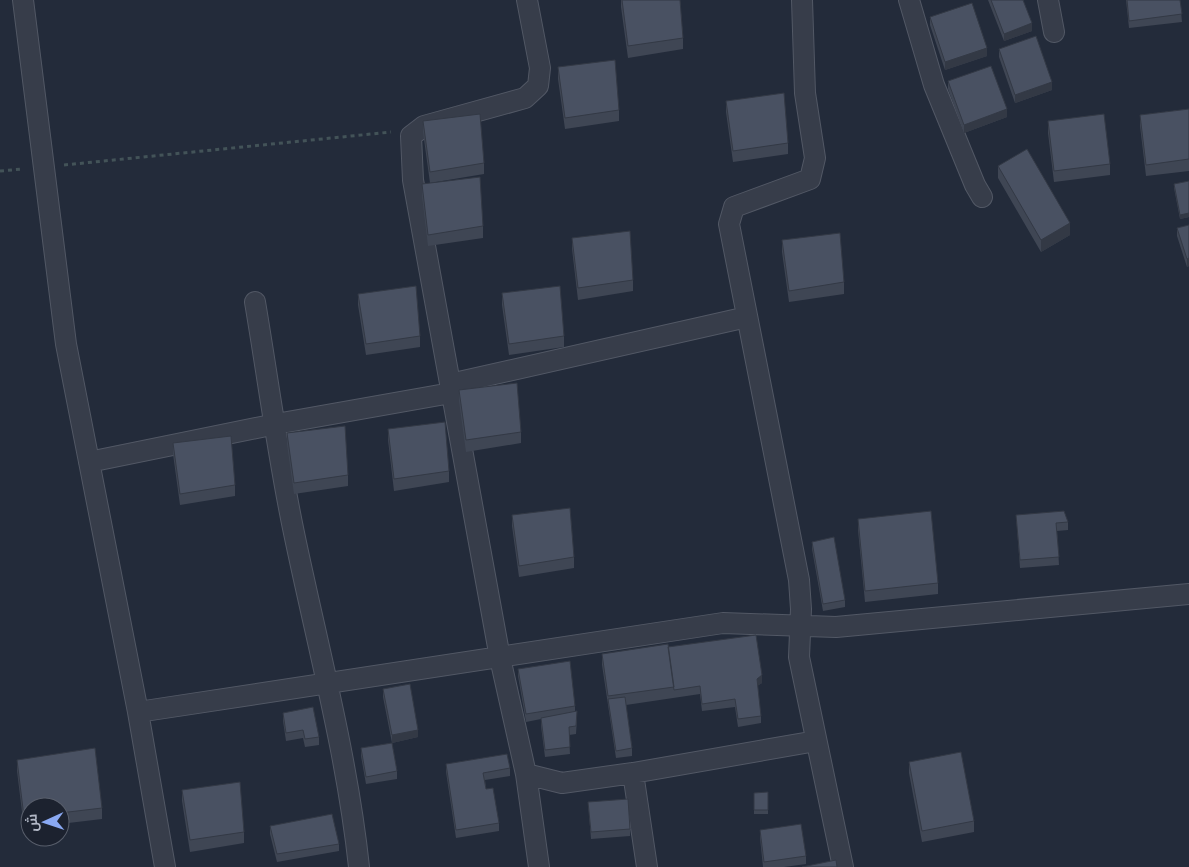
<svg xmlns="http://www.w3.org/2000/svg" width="1189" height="867" font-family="Arial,Cairo,sans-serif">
  <rect width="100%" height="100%" fill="#232b3a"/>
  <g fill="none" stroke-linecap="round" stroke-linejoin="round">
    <defs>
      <path id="minor" d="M23,0L66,344L138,712L723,623L836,627L1189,594
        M527,0L540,68L538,86L525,98L424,126L411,136L413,180L500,658L526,774L539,867
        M802,0L805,93L815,158L810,179L734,207L729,224L799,580L801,609L799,657L843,867
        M909,0L934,85L975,185L982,197
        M1048,0L1054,32
        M255,302C268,379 278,457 294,533C317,644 347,754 359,867
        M450,384L747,317
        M89,462L276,424L451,393
        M138,712L165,867
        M633,773L647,867
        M526,774L562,783L633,773L816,741"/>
    </defs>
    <use href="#minor" stroke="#525865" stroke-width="22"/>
    <path stroke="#435358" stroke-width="3" stroke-dasharray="4 4" stroke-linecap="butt" d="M64,165L391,132
      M0,171L23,169"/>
    <use href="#minor" stroke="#373d4a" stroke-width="20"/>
  </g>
  <path fill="#3f4654" d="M621,0H680L683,38V49L628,58L621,7Z
    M988,0H1023L1032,31L1004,41Z
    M1126,0H1180L1182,22L1129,28Z
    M930,17L987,56L945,70L930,25Z
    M999,49L1052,90L1015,103L999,57Z
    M558,67L619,110V121L565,129L558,79Z
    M948,81L1007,117L964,133L948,89Z
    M726,101L788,143V154L733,162L726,112Z
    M1189,109V171L1146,176L1140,126V115Z
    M423,121L484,163V174L430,183L423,132Z
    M1048,121L1110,164V175L1054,182L1048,133Z
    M998,166L1070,235L1041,252L998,178Z
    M1189,181V217L1180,219L1174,188V184Z
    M422,184L483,226V238L428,246L422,196Z
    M1189,225V266L1187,267L1177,236V228Z
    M572,238L633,280V291L578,300L572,249Z
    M782,240L844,282V294L789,302L782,252Z
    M502,293L564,336V347L509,355L502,305Z
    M358,294L420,336V347L366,355L358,305Z
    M459,390L521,432V443L466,452L459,401Z
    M388,429L449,471V482L394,491L388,440Z
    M287,433L348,475V486L294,494L287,444Z
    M173,443L235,485V496L180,505L173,454Z
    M512,515L574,557V568L519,577L512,526Z
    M1016,515L1068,522V530L1057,531L1059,565L1020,568Z
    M858,519L938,583V594L865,602L858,530Z
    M812,542L845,600V607L823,611L812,549Z
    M668,647L762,683L757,686L761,716V723L738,727L735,707L702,711L700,694L626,705L632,748V756L616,758L602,665V654Z
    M518,669L575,706V712L577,719L576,734L569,735L570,754L545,757L541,726V719L526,722L518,676Z
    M383,689L418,737L392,743L397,771V779L366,784L361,756V748L392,743L383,697Z
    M283,713L319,737V745L305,747L303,738L286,741L283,721Z
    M17,760L102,808V819L60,824V807H30V827L24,828L17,771Z
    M909,762L974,821V832L922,842L909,773Z
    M446,764L510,768V776L485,780L486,789L499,823V831L456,838L446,772Z
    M182,790L244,832V843L190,852L182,801Z
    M768,792V814H754V793Z
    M588,802L630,829V836L591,839Z
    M270,826L339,844V851L277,862L270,834Z
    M760,830L806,856V864L784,867H763L760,838Z"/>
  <path fill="#333945" d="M1032,23V31L1004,41V34Z
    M987,48V56L945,70V62Z
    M1052,82V90L1015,103V95Z
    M1007,109V117L964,133V125Z
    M1189,213V217L1180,219V215Z
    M1070,223V235L1041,252V240Z
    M1189,258V266L1187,267V259Z
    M762,675V683L757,686V679Z
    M418,730V737L392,743V735Z"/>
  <path fill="#495162" stroke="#333945" d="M622,0H680L683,38L628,46Z
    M991,0H1023L1032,23L1004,34Z
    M1127,0H1180L1182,14L1129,21Z
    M972,3L987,48L945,62L930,17Z
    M1036,36L1052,82L1015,95L999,49Z
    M615,60L619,110L565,118L558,67Z
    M991,66L1007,109L964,125L948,81Z
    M784,93L788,143L733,151L726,101Z
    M1189,109V159L1146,165L1140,115Z
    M480,114L484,163L430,172L423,121Z
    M1104,114L1110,164L1054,171L1048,121Z
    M1027,149L1070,223L1041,240L998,166Z
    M480,177L483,226L428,235L422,184Z
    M1189,181V213L1180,215L1174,184Z
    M1189,225V258L1187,259L1177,228Z
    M630,231L633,280L578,288L572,238Z
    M840,233L844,282L789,291L782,240Z
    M416,286L420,336L366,344L358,294Z
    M560,286L564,336L509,344L502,293Z
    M517,383L521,432L466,440L459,390Z
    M445,422L449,471L394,479L388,429Z
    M345,426L348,475L294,483L287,433Z
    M231,436L235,485L180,494L173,443Z
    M570,508L574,557L519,566L512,515Z
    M931,511L938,583L865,591L858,519Z
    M1064,511L1068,522L1056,523L1059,557L1020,560L1016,515Z
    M834,537L845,600L823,604L812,542Z
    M756,635L762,675L757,679L761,716L738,719L735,699L702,704L700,686L674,690L668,647Z
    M668,644L674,687L608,696L602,654Z
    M570,661L575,706L526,714L518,669Z
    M410,684L418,730L392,735L383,689Z
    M625,697L632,748L616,751L608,699Z
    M313,707L319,737L305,739L303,730L286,733L283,713Z
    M577,711L576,726L569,727L570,747L545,750L541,718Z
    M392,743L397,771L366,777L361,748Z
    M95,748L102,808L60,813V807H30V816L24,817L17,760Z
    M961,752L974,821L922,831L909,762Z
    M507,754L510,768L483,773L486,789L493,788L499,823L456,830L446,764Z
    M240,782L244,832L190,840L182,790Z
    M768,792V810H754V793Z
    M628,799L630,829L591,832L588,802Z
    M332,814L339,844L277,854L270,826Z
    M801,824L806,856L764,862L760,830Z
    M836,860L837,867H802Z"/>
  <g transform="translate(45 822) rotate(267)"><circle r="24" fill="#1c222f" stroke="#585e6b"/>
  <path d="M0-4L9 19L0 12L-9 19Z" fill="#8aa9f3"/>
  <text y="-8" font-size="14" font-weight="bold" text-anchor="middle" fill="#b2b8c6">ش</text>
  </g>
</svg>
